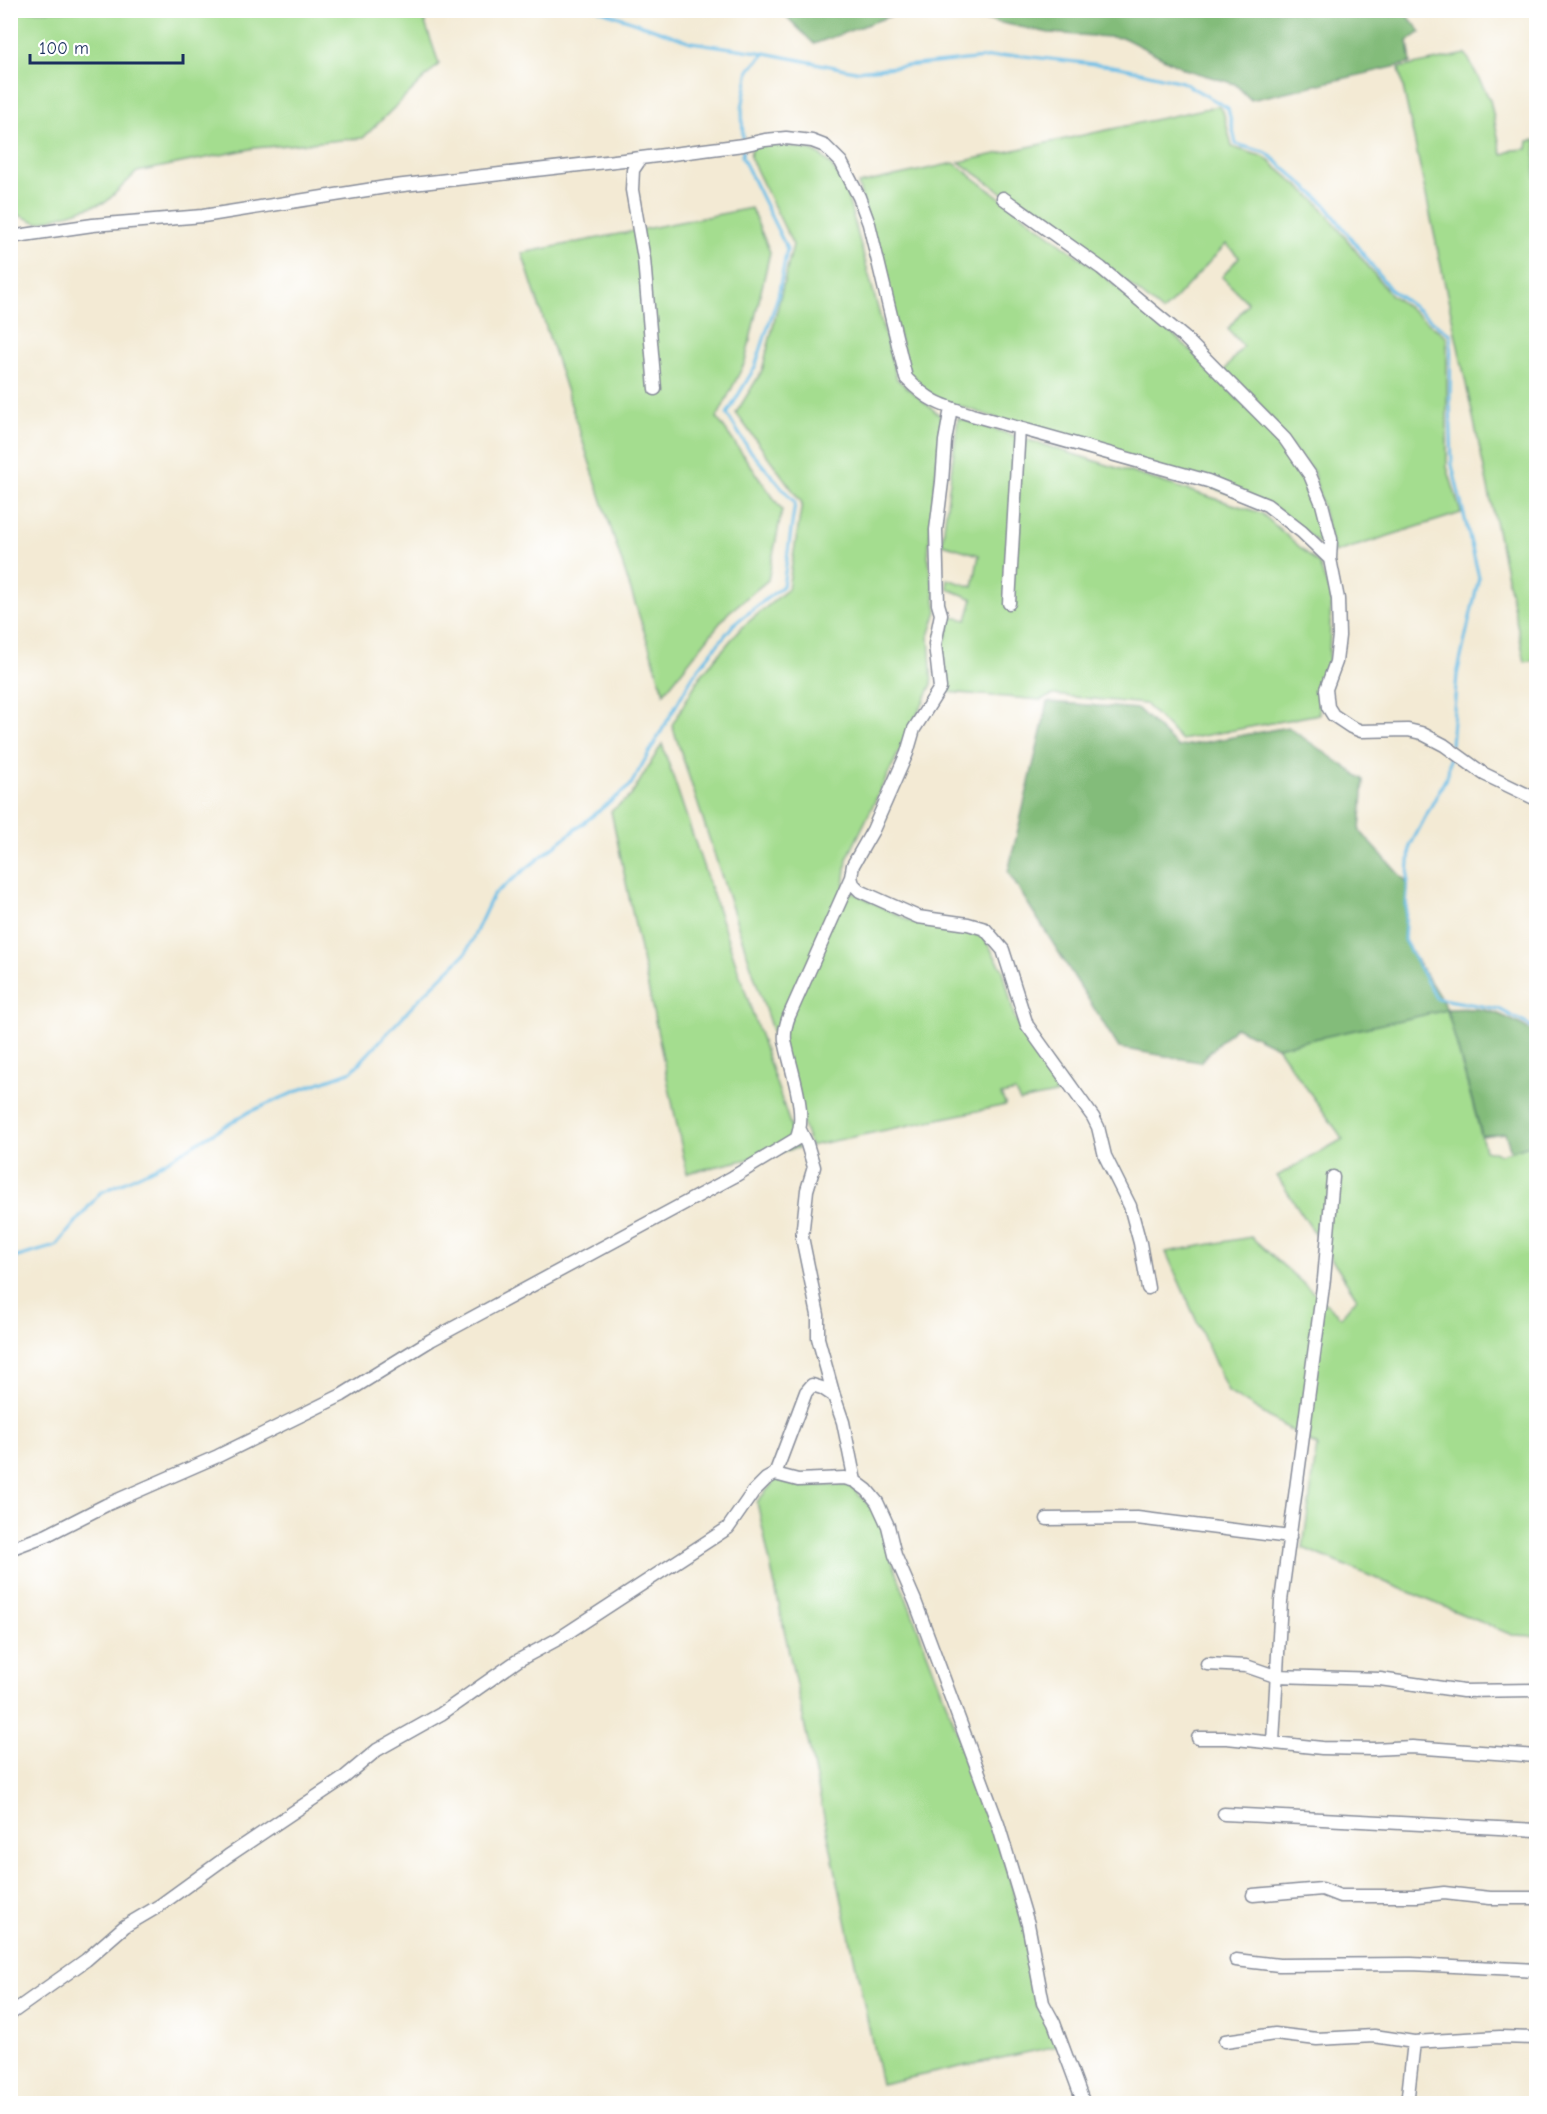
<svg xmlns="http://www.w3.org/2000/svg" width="1547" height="2114" font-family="'Comic Neue',sans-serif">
  <rect width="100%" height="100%" fill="#fff"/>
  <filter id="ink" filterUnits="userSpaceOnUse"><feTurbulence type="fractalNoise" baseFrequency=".0167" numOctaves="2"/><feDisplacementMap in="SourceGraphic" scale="12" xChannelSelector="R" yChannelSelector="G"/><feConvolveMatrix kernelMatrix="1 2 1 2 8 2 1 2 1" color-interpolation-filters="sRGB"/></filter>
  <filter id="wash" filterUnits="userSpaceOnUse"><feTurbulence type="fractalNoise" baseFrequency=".008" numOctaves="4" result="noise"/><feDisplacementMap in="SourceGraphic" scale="24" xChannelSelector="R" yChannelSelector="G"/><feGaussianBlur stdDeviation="1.35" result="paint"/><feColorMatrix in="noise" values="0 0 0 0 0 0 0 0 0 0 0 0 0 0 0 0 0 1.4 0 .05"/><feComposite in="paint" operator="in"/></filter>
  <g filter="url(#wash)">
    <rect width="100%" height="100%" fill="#f3ead4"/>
    <path fill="#a4dd8f" stroke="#608676" stroke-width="1.5" d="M10,11H421L439,64L363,138L255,148L137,172L106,202L38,223L11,212Z
      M1466,54L1490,100L1502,155L1513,150L1527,149L1528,141L1536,140L1535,169L1536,182V660L1525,662L1399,68Z
      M1218,106L1223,111L1232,147L1264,157L1318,203L1390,294L1447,337V467L1461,513L1334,553L1313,471L1224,371L1243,346L1228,329L1248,303L1222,277L1239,257L1226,244L1163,312L1105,264L959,162Z
      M770,144C814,150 822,146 845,187L897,379L942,417L928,555L937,611L929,636L932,684L847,859L844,888L912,922L983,936L1003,970L1015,1019L1071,1091L1020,1101L1015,1092L1001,1095L1006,1105L810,1146L672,725L699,678L741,628L788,589L802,503L736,413L762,371L793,245L750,157L752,147Z
      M954,163L1099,272L1185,345L1281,443L1306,479L1317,506L1326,549L1277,509L941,400L925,391L910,376L858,184Z
      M751,208L770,252L745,362L717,418L782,510L768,580L728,613L664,693L522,253Z
      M958,418L1261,513L1319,564L1331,596L1329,661L1320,678L1319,714L1181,740L1145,704L1053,695L1041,700L947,692L943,647L952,617L967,620L973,599L948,589L947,579L973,587L979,555L942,544Z
      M662,744L798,1148L687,1173L611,811L631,796Z
      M1447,1009L1485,1150L1501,1154L1536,1143V1636L1512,1635L1303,1548L1317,1446L1228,1392L1166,1252L1251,1237L1341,1317L1357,1298L1277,1176L1343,1139L1277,1047Z
      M776,1479L797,1486L849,1485C876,1511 881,1515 889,1553L993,1825L1023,1921L1037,2006L1051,2027L1057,2046L881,2084L757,1502Z"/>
    <path fill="#83bc7a" stroke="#4f766c" stroke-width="1.5" d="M1403,10L1421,32L1408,41L1411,63L1251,100L1235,84L1187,70L1124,38L1049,33L963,15H893L814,44L781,11Z
      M1048,702L1138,709L1178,747L1288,727L1364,780L1360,831L1408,884L1404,940L1447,1009C1490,1006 1499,1013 1536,1033V1143L1511,1151L1505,1133L1482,1136L1447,1010L1277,1047L1235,1027L1200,1062L1119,1048L1008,872Z"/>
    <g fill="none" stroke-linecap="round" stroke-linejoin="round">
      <path stroke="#6bbee7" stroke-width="3" d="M599,10L691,42L765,53L855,71L1015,55L1120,67L1182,82L1228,108L1236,144L1267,153L1324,203L1390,289L1451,335L1450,399L1452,465L1479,577L1457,675L1451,744
        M743,141L742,108L749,70L765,53
        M1450,754L1448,774L1410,846L1404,940L1436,998L1499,1009L1536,1029
        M10,1259L56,1246L100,1193L154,1168L249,1112L302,1089L352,1071L421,997L466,953L493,895L630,786L694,674L734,624L783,586L795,503L748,448L727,414L755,367L778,296L787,249L742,157L743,147"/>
    </g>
  </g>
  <g filter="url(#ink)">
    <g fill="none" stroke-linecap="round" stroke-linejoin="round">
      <defs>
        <path id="street" d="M641,158L633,170L632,190L644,259L655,389
          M1003,198L1101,268L1185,338L1285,439L1310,475L1322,504L1331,539L1330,559L1338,599L1339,636L1336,662L1326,689L1328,707L1333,715L1351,727L1361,731L1408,730L1421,733L1444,745L1484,774L1536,799
          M10,237L93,225L203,216L386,187L641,158L743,145L765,140L786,138L812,141L825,146L841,162L859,197L869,224L906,378C929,402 941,405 972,415L1208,481L1267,505L1302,532L1330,559
          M951,408L945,441L942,482L936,530L938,604L941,614L935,644L940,688L914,729L907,753L873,830L853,865L851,877L853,884L860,891L918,917L968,924L985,929L1003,950L1027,1025L1093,1117L1098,1127L1105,1156L1130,1206L1140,1243L1148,1288
          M1009,603L1019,428
          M834,1396L843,1422L855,1481
          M775,1474L798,1480L844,1478L855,1481L867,1490L877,1502L888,1526L895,1555L915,1601L998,1824L1028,1924L1043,2003L1054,2023L1084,2104
          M1047,1519L1137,1518L1290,1537
          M10,1549L47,1535L106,1505L218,1456L342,1395L431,1340L733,1177L796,1139C809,1115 789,1065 785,1040C784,1031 786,1024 789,1016L851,877
          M1207,1664L1246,1666L1275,1676L1380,1679L1463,1691L1536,1690
          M1198,1738H1227L1322,1748L1373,1749L1412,1747L1536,1756
          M1273,1742L1281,1601L1324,1279L1333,1177
          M1224,1814L1536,1830
          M1253,1895L1322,1889L1340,1896H1418L1444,1893L1490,1898H1536
          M1236,1960L1279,1965L1411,1964L1536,1970
          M10,2014L86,1960L125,1926L159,1906L228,1856L341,1780L377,1750L441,1714L517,1661L558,1639L728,1528L753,1492L766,1479L775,1474L806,1392L812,1385L822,1388L834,1396L818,1338V1315L802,1237L807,1190L814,1167L807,1144L800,1130
          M1225,2041L1275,2034L1317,2039L1374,2036L1414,2042
          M1407,2104L1414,2042L1500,2037L1536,2038"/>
      </defs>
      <use href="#street" stroke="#878c99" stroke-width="15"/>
      <use href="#street" stroke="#fff" stroke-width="12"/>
    </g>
  </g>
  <rect width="1547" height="2114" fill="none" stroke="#fff" stroke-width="36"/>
  <path d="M30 54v9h153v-9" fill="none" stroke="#1b2f5e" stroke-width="3"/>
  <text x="39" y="54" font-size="18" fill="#1b2f5e" stroke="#ffffff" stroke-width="4.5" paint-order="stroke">100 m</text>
</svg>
